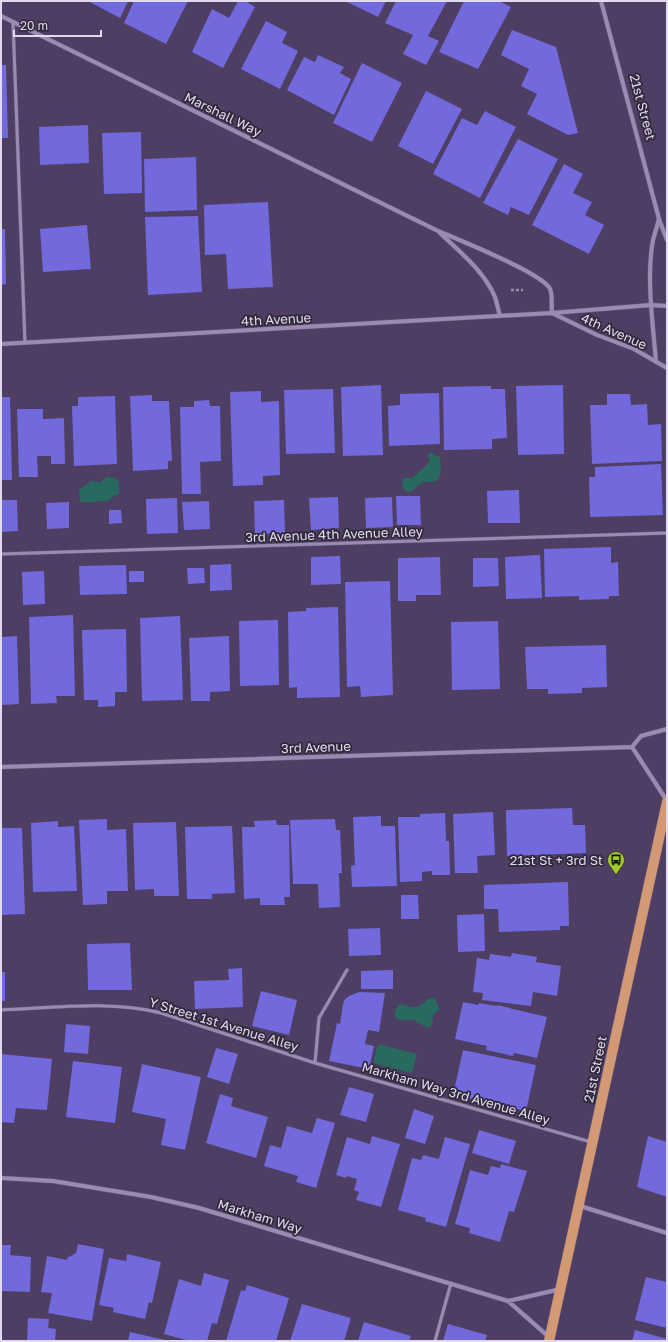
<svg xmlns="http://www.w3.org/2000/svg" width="668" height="1342" font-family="'Golos Text',sans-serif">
  <rect width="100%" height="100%" fill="#4e3e63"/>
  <path fill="#286960" d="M432,452L434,455L439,456C441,462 443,476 436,481C432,483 427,481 423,482C415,486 409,501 402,485L403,478H412L429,463L430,460L427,456Z
    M107,477L115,478L119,482V494L114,496L107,502C96,499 93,505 80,501L79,491L80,489L91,481L100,482Z
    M430,998H435L439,1009V1010L433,1015C433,1039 420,1021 413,1020C406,1019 400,1023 395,1017V1011L398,1005C405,1003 409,1008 415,1007C421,1006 425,1001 430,998Z
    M378,1044L417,1054L412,1073L373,1063Z"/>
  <path fill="#7169dc" d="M88,1H128L120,18Z
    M134,1H188L166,44L124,23Z
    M238,1H245L255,7L223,68L192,52L212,9L229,18Z
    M345,1H386L378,17Z
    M396,1H447L428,36L439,41L426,65L403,54L413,35L385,23Z
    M464,1H499L511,7L478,69L439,52Z
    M266,21L287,32L282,43L298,51L280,89L241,69Z
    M512,30L556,47L578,133L568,135L527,114L537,94L521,86L529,69L501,55Z
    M318,55L344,67L340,73L351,79L334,115L287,90L304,57L315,62Z
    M362,63L402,83L372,142L333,123Z
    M1,65H6L8,138H1Z
    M426,91L462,109L433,164L398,146Z
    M485,111L516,127L480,198L433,174L462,118L477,125Z
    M88,125L89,163L40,165L39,127Z
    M141,132L142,193L104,194L102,133Z
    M518,139L558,159L529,215L511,207L508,215L483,203Z
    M196,157L197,210L145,212L144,159Z
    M564,164L583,174L573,193L592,202L585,215L604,225L589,254L532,225Z
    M268,202L273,287L228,289L226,254L205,255L204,205Z
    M198,216L202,292L148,295L145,217Z
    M87,225L91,269L43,272L40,229Z
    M1,229H5L6,284L1,285Z
    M381,385L383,455L343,456L341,387Z
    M563,385L564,454L518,455L516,386Z
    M491,386V389H505L507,438L492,439V449L444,450L443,387Z
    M333,389L335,453L286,454L284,390Z
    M261,391V402L279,401L280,475L263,476V485L233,486L230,392Z
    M439,393L440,444L389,446L388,406L400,405V394Z
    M607,394H630L631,405L647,404L648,425L661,424L662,461L592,464L590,405H607Z
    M152,395V401H169L172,461H168V469L133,471L130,396Z
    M115,396L117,464L74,466L72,406H78V397Z
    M1,397H10L12,480H1Z
    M209,400L210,406H220L221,461L200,462L201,494H182L180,407H194V401Z
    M17,409H43V419L64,418L65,464H51V456H37L38,477H19Z
    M661,464L663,515L590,517L589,477H595V467Z
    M519,490L520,523H488L487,491Z
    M396,496H420L421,525H397Z
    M338,497L339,528L311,530L309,498Z
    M392,497L393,527L366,528L365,498Z
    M177,498L178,533L147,534L146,499Z
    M1,500H17L18,531L1,532Z
    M284,500L285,533L255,534L254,501Z
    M209,501L210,529L184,530L182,502Z
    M69,502V528L47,529L46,503Z
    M109,510H121L122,523L109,524Z
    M611,547V563L618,562L619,596H609V599L579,600V596L545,597L544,549Z
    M540,555L542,598L506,599L505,557Z
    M340,556L341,584L311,585V557Z
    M440,557L441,595H416V601H398V558Z
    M473,558H498L499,586L473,587Z
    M231,564L232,590L210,591V565Z
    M126,565L127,594L80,595L79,566Z
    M187,568H204L205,583L188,584Z
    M44,571L45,604L23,605L22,572Z
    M129,571H144V582H129Z
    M390,581L393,695L361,697L360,686L347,687L345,582Z
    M338,607L340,697L297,698V687L289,688L288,612L306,611V608Z
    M73,615L75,696H56L57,703L31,704L29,617Z
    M180,616L183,700L142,701L140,618Z
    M278,620L279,685L240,686L239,621Z
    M498,621L500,689L452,690L451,622Z
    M126,629L127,692H115V706L98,707V700H84L82,630Z
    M17,636L19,704L1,705V637Z
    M229,636L230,691L210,692V701H191L189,638Z
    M606,645L607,687L582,688V693L548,694V689H527L525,647Z
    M572,808L573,825H585L586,853L507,856L506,810Z
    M493,812L495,855L477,856L478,873H455L453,814Z
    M445,813L446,841H449L450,875H432V871L422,872V881L400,882L398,817H420V814Z
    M381,816V826H395L397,886L352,887L351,866L355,865L353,817Z
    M107,819V830L126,829L128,891H107V904L83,905L79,820Z
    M335,819L336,830H340L342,873H339L340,907L319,908L318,884H293L290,820Z
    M276,820L277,825H289L290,897H284L285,905H260V898L244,899L242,827H255L254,821Z
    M58,821V827L74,826L77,891L33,892L31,823Z
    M176,822L179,896H154V889L135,890L133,823Z
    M232,826L235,893L212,894V899H187L185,827Z
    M1,828H22L25,914L1,915Z
    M568,882L569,926H560V930L499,932L498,909H484V885Z
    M401,895H418L419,919H401Z
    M484,914L485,951L458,952L457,915Z
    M380,928L381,955L349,956L348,929Z
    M130,943L132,990H88L87,944Z
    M512,953L537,957L536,962L561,966L557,996L533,992L531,1006L482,1000L483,993L473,992L477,958L489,960L490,954L511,957Z
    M242,968L243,1007L195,1009L194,981L229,980L228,969Z
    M393,970V989H361V971Z
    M1,972H5V1001H1Z
    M261,991L297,1000L289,1035L252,1026Z
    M359,992L385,993L379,1032L368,1030L365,1044L374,1046L369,1069L329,1061L337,1023L340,1024L343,1004L345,999L349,996Z
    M463,1002L478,1005L479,1003L497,1006V1005L547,1017L537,1058L514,1053L513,1056L486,1050L487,1046L455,1039Z
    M66,1024L90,1026L88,1054L64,1052Z
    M216,1048L238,1054L229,1084L207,1077Z
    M463,1050L536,1065L526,1111L453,1095Z
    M1,1054L52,1059L47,1110L16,1108L14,1123L1,1122Z
    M73,1061L122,1067L115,1123L66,1117Z
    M142,1064L201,1077L185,1150L161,1145L166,1119L132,1112Z
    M349,1087L374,1094L366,1122L340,1115Z
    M220,1094L233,1098L231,1106L268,1117L256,1158L206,1143Z
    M414,1109L434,1116L425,1144L405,1138Z
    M317,1118L335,1123L316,1188L296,1182L298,1176L264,1166L270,1145L281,1148L287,1126L312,1133Z
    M479,1130L516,1141L509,1164L472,1153Z
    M372,1136L400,1144L381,1207L356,1200L359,1192L354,1190L357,1179L347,1176L346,1178L336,1175L347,1137L370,1144Z
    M648,1136L667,1142V1197L637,1187Z
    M445,1137L470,1144L446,1227L425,1221L426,1218L398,1210L412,1158L421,1160L423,1155L439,1159Z
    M501,1164L527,1171L514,1212L509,1211L500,1242L469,1233L470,1228L455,1224L470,1170L488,1175L491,1166L500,1168Z
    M78,1244L104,1249L92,1321L48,1313L52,1293L41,1292L47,1256L67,1260V1258L76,1253Z
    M1,1245H11L10,1255L31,1257L30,1292L1,1291Z
    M127,1254L161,1262L152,1303L149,1302L145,1319L113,1312L114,1308L99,1305L109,1258L126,1261Z
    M204,1273L229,1280L217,1324L212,1323L207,1341H190L164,1334L179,1279L201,1286Z
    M646,1277L667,1282V1328L635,1320Z
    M247,1285L289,1298L276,1341H226L241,1290L245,1291Z
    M302,1304L351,1318L344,1341H290Z
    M28,1318L49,1319L48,1328L56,1329L55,1341H27Z
    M364,1322L411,1336L409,1341H358Z
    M448,1324L487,1335L485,1341H443Z
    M635,1330L667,1339V1341H632Z
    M130,1332L165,1340V1341H128Z"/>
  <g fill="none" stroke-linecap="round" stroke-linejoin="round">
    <defs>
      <path id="lane" d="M13,22L25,343
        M1,554L667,533
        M1,1010C54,1008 109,1000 161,1013L315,1063L591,1142
        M315,1063L319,1018L347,970
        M435,1341L451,1283"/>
      <path id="street" d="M601,1L659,219L667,240
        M1,16L436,230C456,239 543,273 550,289C553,295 551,306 552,313
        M440,233C460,252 484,271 495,297C497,303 498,309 500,316
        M552,313L597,335L634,349L667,368
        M1,344L552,313L651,305L667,306
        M656,362C653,324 646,277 653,240C655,233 657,226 659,219
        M632,747L667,801
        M632,747L641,736L667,729
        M1,767L632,747
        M1,1178L53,1181L151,1197L199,1208L508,1301L549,1337
        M580,1206L667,1233
        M508,1301L561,1289"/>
      <path id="primary" d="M549,1341L667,802"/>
    </defs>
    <use href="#lane" stroke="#685b7a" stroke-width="4"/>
    <use href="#street" stroke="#685b7a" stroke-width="5"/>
    <use href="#primary" stroke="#685b7a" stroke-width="11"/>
    <path stroke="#9589a7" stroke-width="2.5" stroke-dasharray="3 2" stroke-linecap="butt" d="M511,290H523"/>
    <use href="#lane" stroke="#9b8bb4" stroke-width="3"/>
    <use href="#street" stroke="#9b8bb4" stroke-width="4"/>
    <use href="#primary" stroke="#d39975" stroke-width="10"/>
  </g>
  <defs>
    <symbol id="bus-pin" viewBox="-11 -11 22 30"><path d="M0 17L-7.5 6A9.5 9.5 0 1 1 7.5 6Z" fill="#a2c927" stroke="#30293a"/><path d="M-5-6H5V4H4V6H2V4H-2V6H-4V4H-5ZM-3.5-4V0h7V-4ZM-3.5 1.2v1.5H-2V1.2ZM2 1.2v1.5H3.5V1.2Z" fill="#111"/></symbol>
  </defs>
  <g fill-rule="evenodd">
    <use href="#bus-pin" x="606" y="850" width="20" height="27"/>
  </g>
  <g text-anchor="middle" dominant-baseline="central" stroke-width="3.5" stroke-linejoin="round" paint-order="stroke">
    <g font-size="13" fill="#e2daf0" stroke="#30293a">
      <text transform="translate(643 107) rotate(75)">21st Street</text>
      <text transform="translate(223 114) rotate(26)">Marshall Way</text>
      <text transform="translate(276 319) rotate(-3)">4th Avenue</text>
      <text transform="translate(614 331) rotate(24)">4th Avenue</text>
      <text transform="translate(334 534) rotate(-2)">3rd Avenue 4th Avenue Alley</text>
      <text transform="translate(316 747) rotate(-2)">3rd Avenue</text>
      <text transform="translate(224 1024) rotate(17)">Y Street 1st Avenue Alley</text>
      <text transform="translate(595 1069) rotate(-78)">21st Street</text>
      <text transform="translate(456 1093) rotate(16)">Markham Way 3rd Avenue Alley</text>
      <text transform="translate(260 1216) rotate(17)">Markham Way</text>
    </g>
    <g font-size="13" fill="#e2daf0" stroke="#30293a" text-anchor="end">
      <text x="603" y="860">21st St + 3rd St</text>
    </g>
  </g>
  <rect width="668" height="1342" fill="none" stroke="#e2daf0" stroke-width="4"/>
  <path d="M14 30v6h87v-6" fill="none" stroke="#e2daf0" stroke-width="2"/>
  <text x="20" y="30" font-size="12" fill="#e2daf0" stroke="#30293a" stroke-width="3" paint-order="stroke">20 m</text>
</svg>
